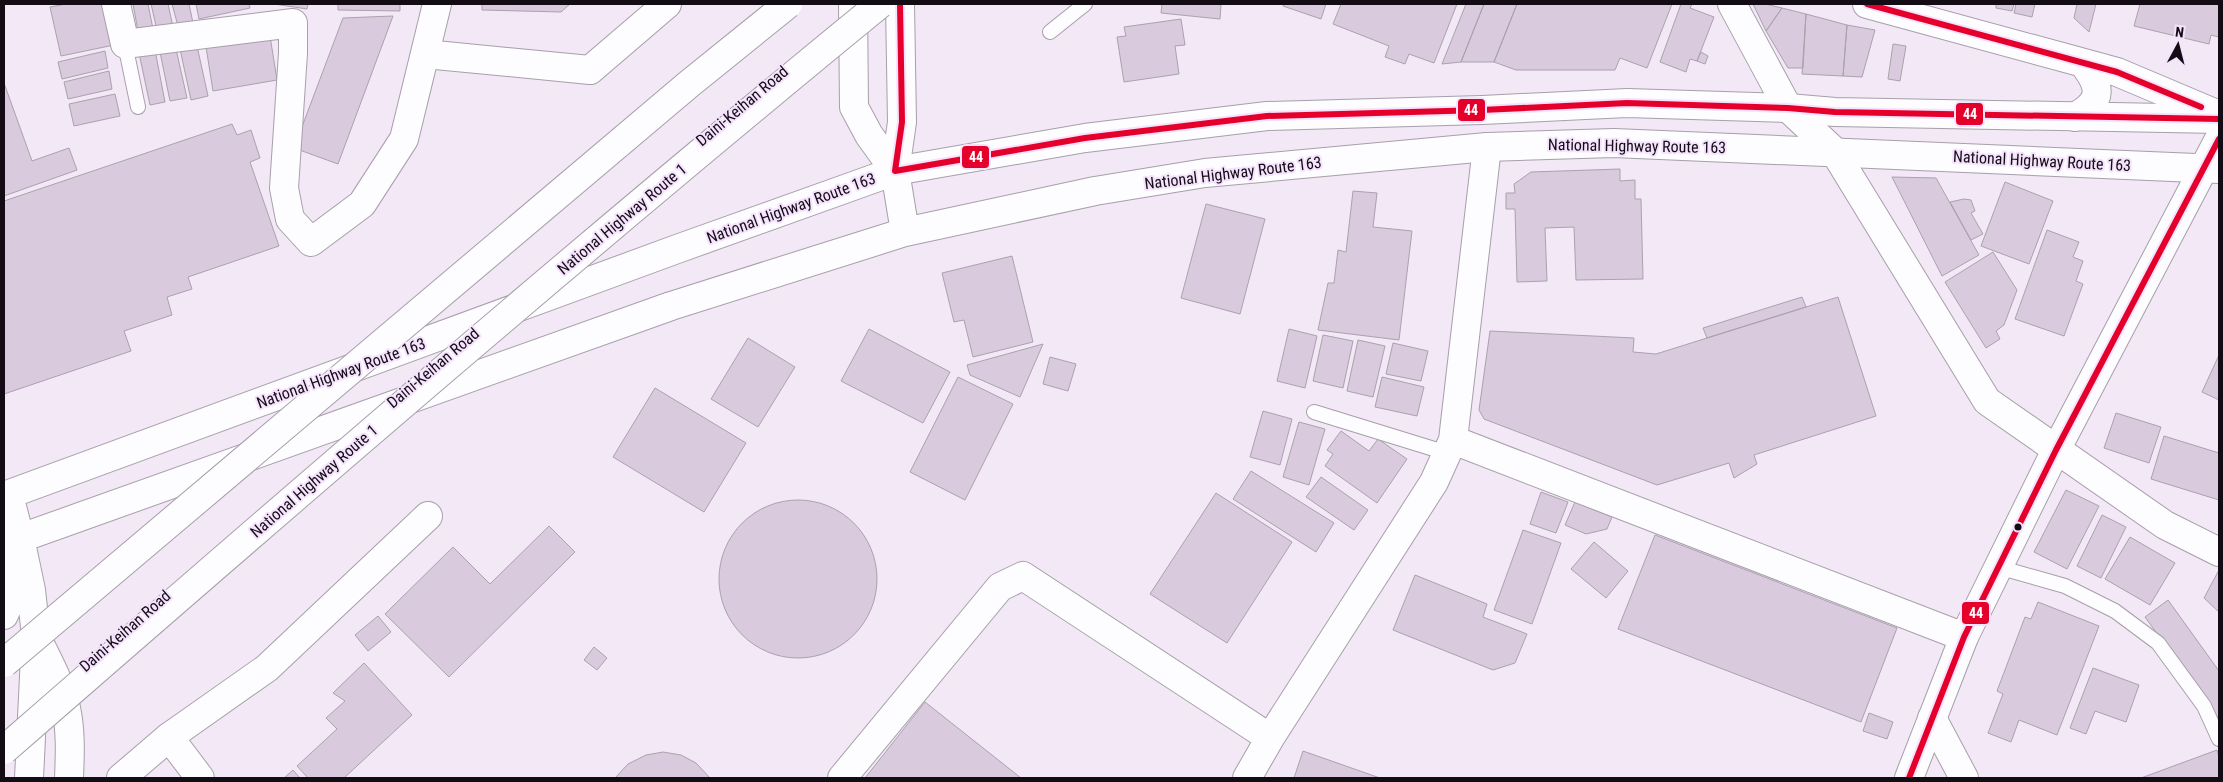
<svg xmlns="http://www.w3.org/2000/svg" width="2223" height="782" font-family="'Roboto Condensed',sans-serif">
  <rect width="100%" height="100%" fill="#f2e8f6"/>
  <path fill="#d9cade" stroke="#aaa2ad" d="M66,4H104L114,45L61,56L50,7Z
    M133,4H148L153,29L138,31Z
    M151,4H168L173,27L157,30Z
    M172,4H189L193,23L178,26Z
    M196,4H249L250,8L199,19Z
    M274,4H308L307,9Z
    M338,4H400V11L338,10Z
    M482,4H570L561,12L482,10Z
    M1162,4H1221L1220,19L1161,13Z
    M1284,4H1326L1321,19L1283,6Z
    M1341,4H1457L1434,63L1409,54L1405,64L1385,57L1389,46L1333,24Z
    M1466,4H1484L1461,62L1442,64Z
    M1484,4H1517L1494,62H1461Z
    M1517,4H1672L1647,68L1620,58L1615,70H1516L1494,62Z
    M1681,4H1692L1690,8L1714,17L1697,61L1690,59L1686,72L1660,62Z
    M1753,4H1765L1782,8L1766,31Z
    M1996,4H2014L2012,11L1996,8Z
    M2016,4H2035L2032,17L2014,13Z
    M2077,4H2096L2089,32L2074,18Z
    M2140,4H2219V37L2211,35L2209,44L2134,26Z
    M1782,8L1806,14L1803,68H1788L1766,31Z
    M1806,14L1847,25L1843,76L1802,74Z
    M393,16L338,164L294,148L343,18Z
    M1181,19L1185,45L1175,46L1179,74L1124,82L1117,37L1126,36L1124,27Z
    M1847,25L1875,30L1862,77L1843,76Z
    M270,36L277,80L213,91L206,47Z
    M1893,44L1906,46L1900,81L1888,79Z
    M197,46L208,96L191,100L180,49Z
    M176,49L187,98L170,101L160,52Z
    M155,50L165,102L150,105L139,53Z
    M105,51L108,68L62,79L58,62Z
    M1701,52L1708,56L1705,64L1697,61Z
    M109,71L112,89L68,99L64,82Z
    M4,83L32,161L69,148L77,170L4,196Z
    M115,94L120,116L74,126L69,104Z
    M232,124L237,135L251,130L260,158L250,162L279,246L188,277L192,289L167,297L172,315L124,331L131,351L4,394V201Z
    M1620,169V181L1635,180V199H1641L1643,279L1576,280L1574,227L1545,228L1547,281L1517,282L1515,209H1506V193H1515L1514,184L1531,172Z
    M1892,177L1936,178L1979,255L1942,276Z
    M2005,182L2053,201L2029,264L1981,246Z
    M1353,191L1377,193L1373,227L1412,231L1399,340L1318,330L1328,283H1334L1338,250L1346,252Z
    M1964,199L1971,200L1975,211L1971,213L1983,234L1971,240L1950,202Z
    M1206,204L1265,219L1240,314L1181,298Z
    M2047,230L2079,242L2073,257L2083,261L2076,281L2083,284L2064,336L2015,319Z
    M1993,252L2017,290L2004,325L1996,331L2000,339L1986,348L1945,282Z
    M1012,256L1033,342L973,357L964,320L954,322L942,273Z
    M1802,297L1806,307L1707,338L1703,328Z
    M1838,297L1876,416L1754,455L1757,464L1734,478L1729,463L1657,485L1484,419L1479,410L1490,331L1634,338L1633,352L1656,354Z
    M869,329L950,372L923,423L841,381Z
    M1289,329L1317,336L1305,388L1277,381Z
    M1323,335L1353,341L1343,388L1313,381Z
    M748,338L795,367L758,427L711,399Z
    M1358,340L1385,346L1373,397L1347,391Z
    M1393,343L1428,351L1421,381L1386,374Z
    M1043,344L1020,397L970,375L967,365Z
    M2219,355V400L2202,392Z
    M1050,357L1076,364L1068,391L1043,384Z
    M958,377L1013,404L965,500L910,472Z
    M1382,377L1424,387L1417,416L1375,407Z
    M655,388L746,443L704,512L613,457Z
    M1263,411L1292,419L1280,465L1250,457Z
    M2116,413L2161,427L2149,463L2104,448Z
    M1299,422L1325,429L1309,485L1283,477Z
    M1341,431L1369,451L1378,439L1407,459L1377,503L1325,466L1333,454L1327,450Z
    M2164,436L2219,453V500L2151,479Z
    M1251,471L1334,523L1316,552L1233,499Z
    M1321,477L1368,510L1354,530L1306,497Z
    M2066,490L2099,506L2067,569L2034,552Z
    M1541,492L1568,502L1556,533L1530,524Z
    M1216,493L1292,542L1227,643L1150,594Z
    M719 579a79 79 0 1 1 158 0a79 79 0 1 1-158 0Z
    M1575,502L1612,517L1607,529L1586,534L1565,525Z
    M2102,515L2126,527L2101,578L2077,566Z
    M549,526L575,552L449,677L385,614L453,547L490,584Z
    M1523,530L1561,543L1532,624L1494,610Z
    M1655,535L1897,628L1861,722L1618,629Z
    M2130,537L2175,563L2150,605L2105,579Z
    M1594,542L1628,571L1606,598L1571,569Z
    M2219,570V612L2204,598Z
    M1415,575L1487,604L1483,617L1527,634L1515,663L1493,670L1393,630Z
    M2168,600L2219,671V719L2145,617Z
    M2038,602L2099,626L2057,735L2019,720L2011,742L1988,733L2003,694L1997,691L2025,617L2031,619Z
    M378,616L391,632L368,651L355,635Z
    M594,647L607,658L597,670L584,660Z
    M364,663L412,715L344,778H308L297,766L337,729L326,718L345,701L333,693Z
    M2093,668L2139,685L2126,722L2095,711L2086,734L2070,728Z
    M925,702L1021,778H865Z
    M1869,713L1893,722L1887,739L1863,731Z
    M2217,750L2219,757V778H2141Z
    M1303,751L1380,778H1294Z
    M663,752L681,755L696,763L710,778H615L628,764L646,755Z
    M293,770L300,778H284Z"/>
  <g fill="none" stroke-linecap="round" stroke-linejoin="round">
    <defs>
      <path id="lane" d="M1050,32L1085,4
        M125,44L138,107
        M1314,412L1447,453
        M1998,567L2065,586L2115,611L2158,643L2204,706L2219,739"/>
      <path id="street" d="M116,4L125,44L293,23V53L284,188L290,219L311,242L362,204L404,139L437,4
        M1732,4L1788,108L1834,151L1987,401L2165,525L2219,552
        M425,54L590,70L667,4
        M1453,440L1964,637
        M1932,718L1964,778
        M169,737L267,668L428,516
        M842,778L1000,587L1023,576L1270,738
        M1247,778L1270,738L1434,482L1453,440L1487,147"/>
      <path id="secondary" d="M1867,4L2117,72L2219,115
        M2075,117C2104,100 2101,87 2083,63
        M36,636C47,659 61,683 66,708C71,731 70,755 69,778
        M121,778L169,737L200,778"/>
      <path id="primary" d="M1909,778L1964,637L2056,450L2219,139"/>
      <path id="highway" d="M853,4L854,107L869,135L895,171
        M900,4L902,122L895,171L905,232
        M4,496L677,249L895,171L1085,138L1267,116L1482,110L1627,103L1788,108L1835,112L2219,119
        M20,538L31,590L36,636L29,778
        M4,544L671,306L905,232L1095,191L1205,173L1487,147L1614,143L2219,169
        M4,615L14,592L20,538L9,495"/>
    </defs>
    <use href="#lane" stroke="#a79faa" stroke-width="16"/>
    <use href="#street" stroke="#a79faa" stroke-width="30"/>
    <use href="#secondary" stroke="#a79faa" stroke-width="30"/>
    <use href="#primary" stroke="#a79faa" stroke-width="30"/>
    <use href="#highway" stroke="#a79faa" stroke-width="30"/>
    <use href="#lane" stroke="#fdfcfe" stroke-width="14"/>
    <use href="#street" stroke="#fdfcfe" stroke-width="28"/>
    <use href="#secondary" stroke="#fdfcfe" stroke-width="28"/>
    <use href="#primary" stroke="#fdfcfe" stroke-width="28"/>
    <use href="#highway" stroke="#fdfcfe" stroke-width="28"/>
    <defs>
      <path id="highway-bridge" d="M4,663L689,84L788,4
        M4,750C293,498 583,247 880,4"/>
    </defs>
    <use href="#highway-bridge" stroke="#a79faa" stroke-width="30" stroke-linecap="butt"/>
    <use href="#highway-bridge" stroke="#fdfcfe" stroke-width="28"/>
    <defs>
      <path id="bus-1" d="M900,4L902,122L895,171L1085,138L1267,116L1482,110L1627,103L1788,108L1835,112L2219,119
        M1867,4L2117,72L2201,107
        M1909,778L1964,637L2056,450L2219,139"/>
    </defs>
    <use href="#bus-1" stroke="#f5e2fc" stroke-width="10"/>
    <use href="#bus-1" stroke="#e4002b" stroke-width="6"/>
  </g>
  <circle fill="#130c15" stroke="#f5e2fc" stroke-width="2" cx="2018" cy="527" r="4.5"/>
  <g text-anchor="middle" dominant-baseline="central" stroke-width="4" stroke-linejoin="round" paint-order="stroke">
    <g font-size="16" fill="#130c15" stroke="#f5e2fc">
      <text transform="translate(742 106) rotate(-40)">Daini-Keihan Road</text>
      <text transform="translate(1637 146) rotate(1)">National Highway Route 163</text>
      <text transform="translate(2042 161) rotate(3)">National Highway Route 163</text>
      <text transform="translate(1233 173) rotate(-7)">National Highway Route 163</text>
      <text transform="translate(791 208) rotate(-20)">National Highway Route 163</text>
      <text transform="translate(622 219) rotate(-40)">National Highway Route 1</text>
      <text transform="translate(433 368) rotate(-40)">Daini-Keihan Road</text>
      <text transform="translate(341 373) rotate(-20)">National Highway Route 163</text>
      <text transform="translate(314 481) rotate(-41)">National Highway Route 1</text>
      <text transform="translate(125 631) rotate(-41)">Daini-Keihan Road</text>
    </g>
  </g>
  <g stroke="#f5e2fc" stroke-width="2">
    <rect x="1457" y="98" width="29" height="24" rx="5" fill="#e4002b"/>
    <rect x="1955" y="102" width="29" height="24" rx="5" fill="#e4002b"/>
    <rect x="961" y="145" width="29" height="24" rx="5" fill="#e4002b"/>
    <rect x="1961" y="601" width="29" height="24" rx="5" fill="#e4002b"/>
  </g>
  <g font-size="14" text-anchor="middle" font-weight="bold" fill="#fff">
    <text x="1471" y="115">44</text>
    <text x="1970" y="119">44</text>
    <text x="976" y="162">44</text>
    <text x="1976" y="618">44</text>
  </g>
  <rect width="2223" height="782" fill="none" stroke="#130c15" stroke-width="10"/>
  <g transform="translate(2178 45) rotate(7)" stroke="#f5e2fc" stroke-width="4" paint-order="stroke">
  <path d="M0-4L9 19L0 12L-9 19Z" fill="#130c15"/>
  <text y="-8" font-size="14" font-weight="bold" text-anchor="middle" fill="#130c15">N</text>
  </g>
</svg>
